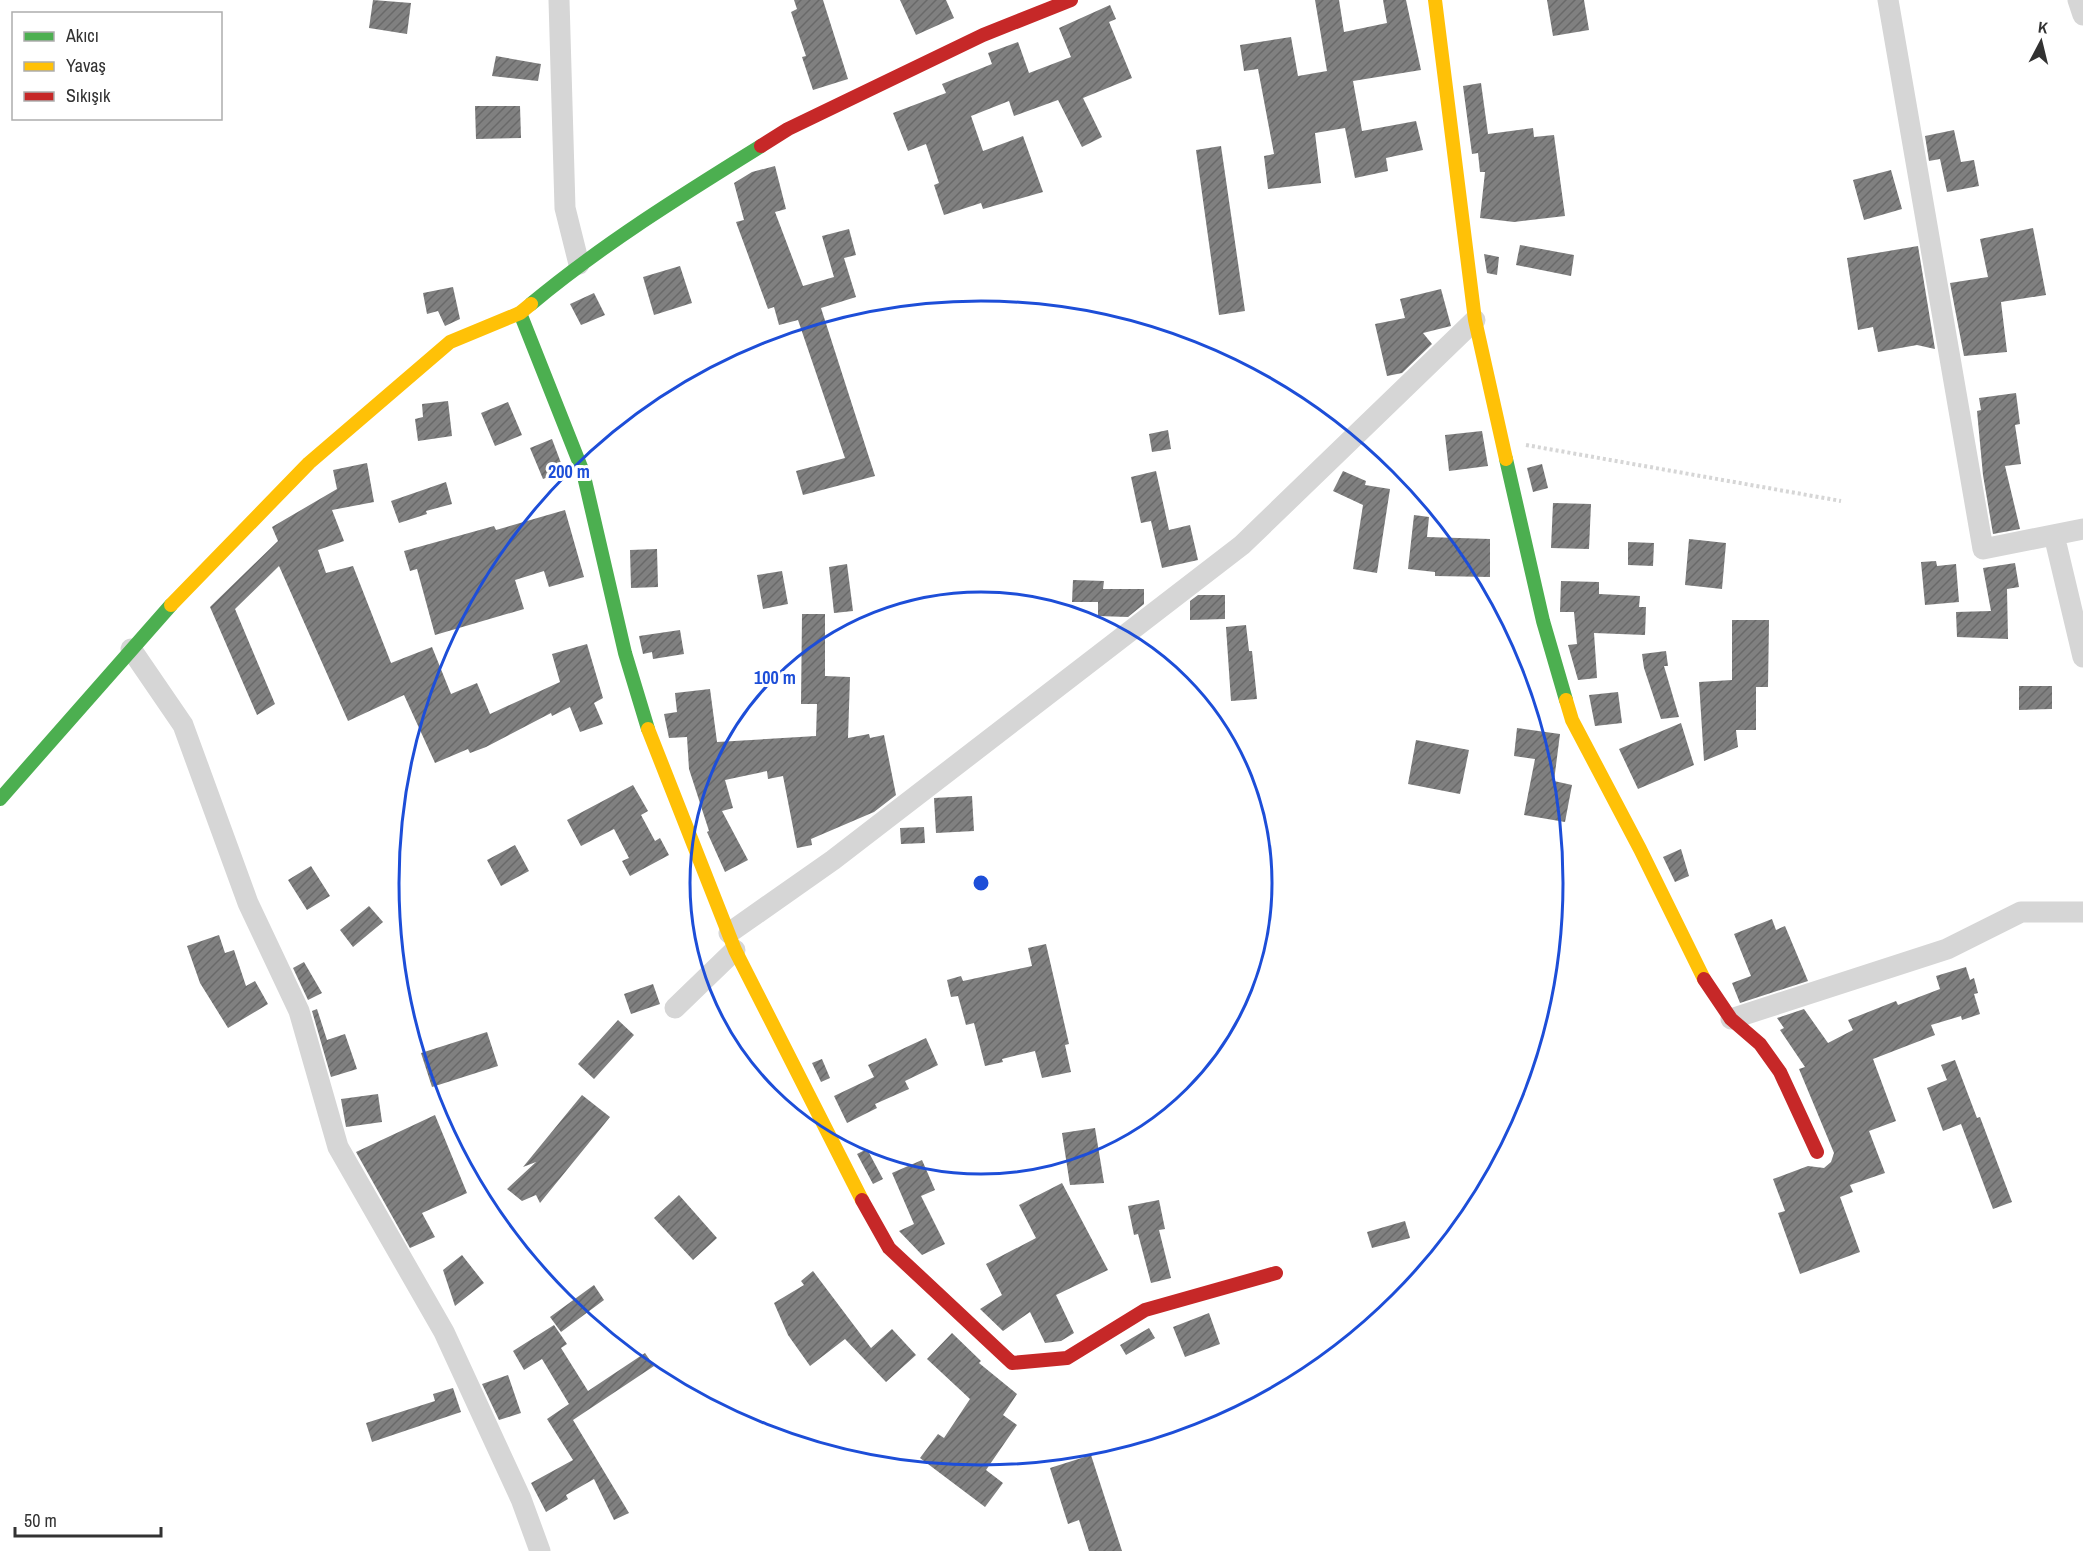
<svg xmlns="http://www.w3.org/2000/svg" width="2083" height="1551" font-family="'Archivo Narrow',sans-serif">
  <defs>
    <pattern id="building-hatch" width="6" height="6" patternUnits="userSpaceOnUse" patternTransform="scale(1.5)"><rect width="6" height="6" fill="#808080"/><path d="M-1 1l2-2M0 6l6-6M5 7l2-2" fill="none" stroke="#696969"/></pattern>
  </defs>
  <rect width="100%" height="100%" fill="#fff"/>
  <path fill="url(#building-hatch)" d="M373,0L411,3L407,34L369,28Z
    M794,0H823L848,79L813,90L802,57L806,56L791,12L797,9Z
    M900,0H946L954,18L916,35Z
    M1315,0H1339L1344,32L1387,23L1383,0H1406L1421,70L1353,81L1362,131L1416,121L1423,150L1386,158L1388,171L1355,178L1345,128L1315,133L1321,183L1268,189L1264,156L1274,154L1258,69L1244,71L1240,45L1291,37L1298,76L1327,71Z
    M1547,0H1584L1589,30L1553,36Z
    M1110,5L1116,19L1109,22L1132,78L1083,98L1102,137L1082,147L1058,100L1014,116L1009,101L971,116L983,151L1023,136L1043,192L983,209L981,203L944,215L934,185L939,183L926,144L908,151L893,113L946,93L942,84L992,64L988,53L1018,42L1029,73L1071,57L1059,28Z
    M496,56L541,64L538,81L492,76Z
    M1481,83L1488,134L1533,128L1534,137L1554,135L1565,216L1514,222L1480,218L1485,172H1480L1478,153L1472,154L1463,86Z
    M475,106H520L521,138L476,139Z
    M1954,130L1961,162L1974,160L1979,186L1947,192L1940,159L1929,161L1925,136Z
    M1221,146L1245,311L1219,315L1196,150Z
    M775,166L786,209L775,212L803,286L834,277L822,236L849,229L856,255L844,258L856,297L821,308L875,476L803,495L796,471L845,458L798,320L779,325L774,307L768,309L736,222L744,220L734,183L752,172Z
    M1891,170L1902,209L1864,220L1853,180Z
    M2033,228L2046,295L2001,302L2007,352L1964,356L1950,283L1988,277L1980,239Z
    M1520,245L1574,255L1571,276L1516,265Z
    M1918,246L1935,349L1917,345L1878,352L1873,327L1858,330L1847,258Z
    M1484,254L1499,257L1497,275L1487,273Z
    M680,266L692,303L654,315L643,277Z
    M453,287L460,319L445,326L438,311L427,314L423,293Z
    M1441,289L1451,326L1423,333L1432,344L1402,373L1387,376L1375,324L1405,318L1400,299Z
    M594,293L605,315L581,325L570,304Z
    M2016,393L2020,424L2015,425L2021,464L2005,466L2020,529L1993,534L1983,475L1977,411L1981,410L1979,398Z
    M448,401L452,436L418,441L415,419L423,417L422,404Z
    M508,402L522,435L495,446L481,413Z
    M1168,430L1171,449L1152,452L1149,434Z
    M1482,431L1488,466L1449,471L1445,435Z
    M552,439L564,471L543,479L530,448Z
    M367,463L374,502L332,510L344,541L318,550L326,573L353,566L391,663L432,647L451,694L477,683L490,714L560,682L552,654L587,644L603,698L594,703L603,724L580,732L570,707L552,716L551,713L486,747L470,753L468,749L435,763L404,695L348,721L279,566L235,609L275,704L257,715L210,607L278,541L272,527L337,489L333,470Z
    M1542,464L1548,488L1533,492L1527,468Z
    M1156,471L1169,530L1190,525L1198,560L1162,568L1151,521L1141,523L1131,477Z
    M1343,471L1366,481L1365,485L1390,489L1377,573L1353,569L1363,505L1333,491Z
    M446,482L452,504L426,511L427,514L399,523L391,501Z
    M1553,503L1591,504L1589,549L1551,548Z
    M565,510L584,577L549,587L544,571L515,580L524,609L435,635L417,569L410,571L404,551L494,526L496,530Z
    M1414,515L1429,517L1427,537L1490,539V577L1435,576V572L1408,569Z
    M1689,539L1726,543L1722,589L1685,585Z
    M1628,542L1654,543L1653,566L1628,565Z
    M657,549L658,587L631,588L630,550Z
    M1936,561L1937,566L1956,564L1959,602L1925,605L1921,562Z
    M2015,563L2019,587L2007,589L2008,639L1957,637L1956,612L1991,611L1983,568Z
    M847,564L853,611L834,613L829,567Z
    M782,571L788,604L763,609L757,575Z
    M1073,580L1104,581L1103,589H1144V604L1128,617L1098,616V602H1072Z
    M1561,581L1599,582V594L1640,596L1639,607H1646L1645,635L1594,633L1597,678L1578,680L1568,645L1577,644L1574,612H1560Z
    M1198,595H1225V619L1190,620V601Z
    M802,614H825V676L850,677L848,738L869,734L870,738L884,735L896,795L874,812L811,839L812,845L797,848L783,776L768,779L767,771L725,780L733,808L722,811L748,860L725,872L707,832L709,831L689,769L687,737L669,738L664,714L677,712L675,693L710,689L717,742L816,736L817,704H801Z
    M1732,620H1769L1768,687H1756V730H1736L1738,747L1704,761L1699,682L1732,680Z
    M1246,625L1249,651H1252L1257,699L1231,701L1226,627Z
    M680,630L684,654L653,659L652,652L643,654L639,636Z
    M1666,651L1668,666H1664L1679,717L1661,719L1644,668L1642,654Z
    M2019,686H2052V709L2019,710Z
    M1618,692L1622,723L1595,726L1589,695Z
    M1681,723L1694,765L1638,789L1619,749Z
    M1517,728L1560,734L1554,781L1572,785L1565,822L1524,815L1535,759L1514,756Z
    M1416,740L1469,750L1460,794L1408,784Z
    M633,785L648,811L641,815L655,841L660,838L669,855L630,876L622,861L629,858L614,829L581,846L567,820Z
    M972,796L974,831L936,833L934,798Z
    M924,827L925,843L901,844L900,828Z
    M515,845L529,871L501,886L487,860Z
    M1681,849L1689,876L1675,882L1663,857Z
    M311,866L330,896L307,910L288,880Z
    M369,906L383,922L353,947L340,930Z
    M1772,919L1776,930L1785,926L1808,981L1740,1003L1732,983L1751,976L1734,934Z
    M219,935L225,953L234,950L246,986L255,981L268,1004L228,1028L200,983L187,946Z
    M1046,944L1069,1044L1065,1045L1071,1072L1042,1078L1035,1051L1002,1059L1003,1062L985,1066L974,1023L966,1025L958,996L951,997L947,980L961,976L963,981L1032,966L1028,948Z
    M304,962L322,993L308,1000L293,968Z
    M1966,967L1970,980L1974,978L1978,993L1974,994L1980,1014L1962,1020L1961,1016L1931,1025L1935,1035L1873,1059L1896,1121L1869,1131L1885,1173L1850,1185L1853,1192L1840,1197L1860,1252L1800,1274L1778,1213L1785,1211L1773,1179L1808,1166L1824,1168L1831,1162L1834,1153L1799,1069L1805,1067L1780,1030L1784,1028L1777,1018L1804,1009L1828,1043L1853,1030L1848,1020L1896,1001L1898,1005L1940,989L1936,976Z
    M653,984L660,1004L631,1014L624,994Z
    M317,1009L327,1040L345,1034L357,1069L331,1077L312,1011Z
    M618,1020L634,1035L594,1079L578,1064Z
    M487,1032L498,1066L432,1087L421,1053Z
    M926,1038L938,1065L905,1081L909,1089L875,1104L877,1108L847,1123L834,1096L874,1077L868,1065Z
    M822,1059L830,1078L821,1082L812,1063Z
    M1955,1060L1977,1118L1980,1117L2012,1202L1993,1209L1961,1124L1943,1131L1927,1088L1947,1080L1941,1065Z
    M378,1094L382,1122L346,1127L341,1099Z
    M582,1095L610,1117L540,1203L536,1195L522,1201L507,1189L536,1162L523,1167Z
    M435,1115L467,1193L422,1213L435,1237L410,1248L356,1152Z
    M1095,1128L1104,1183L1070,1185L1062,1133Z
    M867,1149L883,1179L873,1184L857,1154Z
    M922,1160L935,1190L921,1196L945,1244L922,1255L899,1231L914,1224L892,1173Z
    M1062,1183L1108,1270L1056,1295L1074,1333L1061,1341L1045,1343L1030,1312L1003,1331L980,1309L1002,1295L986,1264L1036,1238L1019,1205Z
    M679,1195L717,1238L693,1260L654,1218Z
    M1159,1200L1165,1229L1159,1230L1171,1278L1151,1283L1138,1234L1134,1235L1128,1206Z
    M1405,1221L1410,1238L1372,1248L1367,1232Z
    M462,1255L484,1283L455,1306L443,1270Z
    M813,1271L871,1348L892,1329L916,1355L886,1382L845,1339L810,1366L788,1335L774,1303L804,1285L801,1281Z
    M594,1285L604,1300L561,1332L550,1317Z
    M1209,1313L1220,1344L1185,1357L1173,1327Z
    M554,1325L567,1344L561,1348L588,1391L645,1353L654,1366L573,1420L629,1513L614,1520L594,1479L566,1495L568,1499L546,1512L531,1483L573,1460L547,1419L569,1404L542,1359L524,1370L513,1351Z
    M1149,1328L1155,1338L1126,1355L1120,1345Z
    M952,1333L981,1361L979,1363L1017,1394L1003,1415L1017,1425L986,1470L1003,1483L985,1507L920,1458L938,1434L944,1438L970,1399L927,1359Z
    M508,1375L521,1413L499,1420L482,1384Z
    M453,1388L461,1412L372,1442L366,1423L435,1401L433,1394Z
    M1091,1455L1122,1551H1089L1079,1520L1068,1524L1050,1468Z"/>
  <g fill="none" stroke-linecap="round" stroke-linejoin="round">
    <path stroke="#d6d6d6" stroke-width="4" stroke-dasharray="3 3" stroke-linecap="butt" d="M1526,445L1841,501"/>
    <path stroke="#d6d6d6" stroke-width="21" d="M559,0L565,208L579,264
      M1888,0L1983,549L2083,529
      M2078,0L2083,15
      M2054,535L2083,657
      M131,649L183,725L248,903L299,1011L338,1147L444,1332L521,1499L540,1551
      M729,933L833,860L1242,545L1475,320
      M675,1008L735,950
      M1731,1019L1947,949L2021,912H2083"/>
    <path stroke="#4caf50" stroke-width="14" d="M531,304C603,244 682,195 761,146
      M520,313L583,472L625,653L648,729
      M1506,459L1543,621L1566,700
      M0,799L171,605"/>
    <path stroke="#ffc107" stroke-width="14" d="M1435,0L1475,320L1506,459
      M171,605L309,463L450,342L520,313L531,304
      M1566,700L1572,720L1640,849L1704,979
      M648,729L735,950L862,1200"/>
    <path stroke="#c62828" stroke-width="14" d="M761,146L788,129L983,35L1071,0
      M1704,979L1731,1019L1760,1044L1780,1072L1817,1152
      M862,1200L889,1248L1012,1363L1067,1358L1145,1310L1276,1273"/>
  </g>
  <g fill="none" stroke="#1d4ed8" stroke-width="3">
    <circle cx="981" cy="883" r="291"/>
    <circle cx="981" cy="883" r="582"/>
  </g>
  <circle cx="981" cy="883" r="9" fill="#1d4ed8" stroke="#fff" stroke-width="3"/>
  <g font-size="18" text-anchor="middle" font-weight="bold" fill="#1d4ed8" stroke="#fff" stroke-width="6" stroke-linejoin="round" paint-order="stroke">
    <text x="569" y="478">200 m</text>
    <text x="775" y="684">100 m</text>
  </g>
  <rect x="12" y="12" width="210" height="108" fill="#ffffff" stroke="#adadad" stroke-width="1.5"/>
  <rect x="24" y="32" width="30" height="9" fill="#4caf50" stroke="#adadad" stroke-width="1.5"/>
  <text x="66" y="42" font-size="18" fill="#323232">Akıcı</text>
  <rect x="24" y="62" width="30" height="9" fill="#ffc107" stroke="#adadad" stroke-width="1.5"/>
  <text x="66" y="72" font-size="18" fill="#323232">Yavaş</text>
  <rect x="24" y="92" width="30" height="9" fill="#c62828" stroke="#adadad" stroke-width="1.5"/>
  <text x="66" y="102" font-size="18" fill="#323232">Sıkışık</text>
  <g transform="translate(2041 42) rotate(7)" stroke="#ffffff" stroke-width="4.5" paint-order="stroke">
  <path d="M0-4.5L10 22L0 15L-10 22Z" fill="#323232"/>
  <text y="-9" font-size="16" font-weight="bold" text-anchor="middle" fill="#323232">K</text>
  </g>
  <path d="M15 1527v9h146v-9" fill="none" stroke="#323232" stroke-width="3"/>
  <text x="24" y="1527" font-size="18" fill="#323232" stroke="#ffffff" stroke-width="4.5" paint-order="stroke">50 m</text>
</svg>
